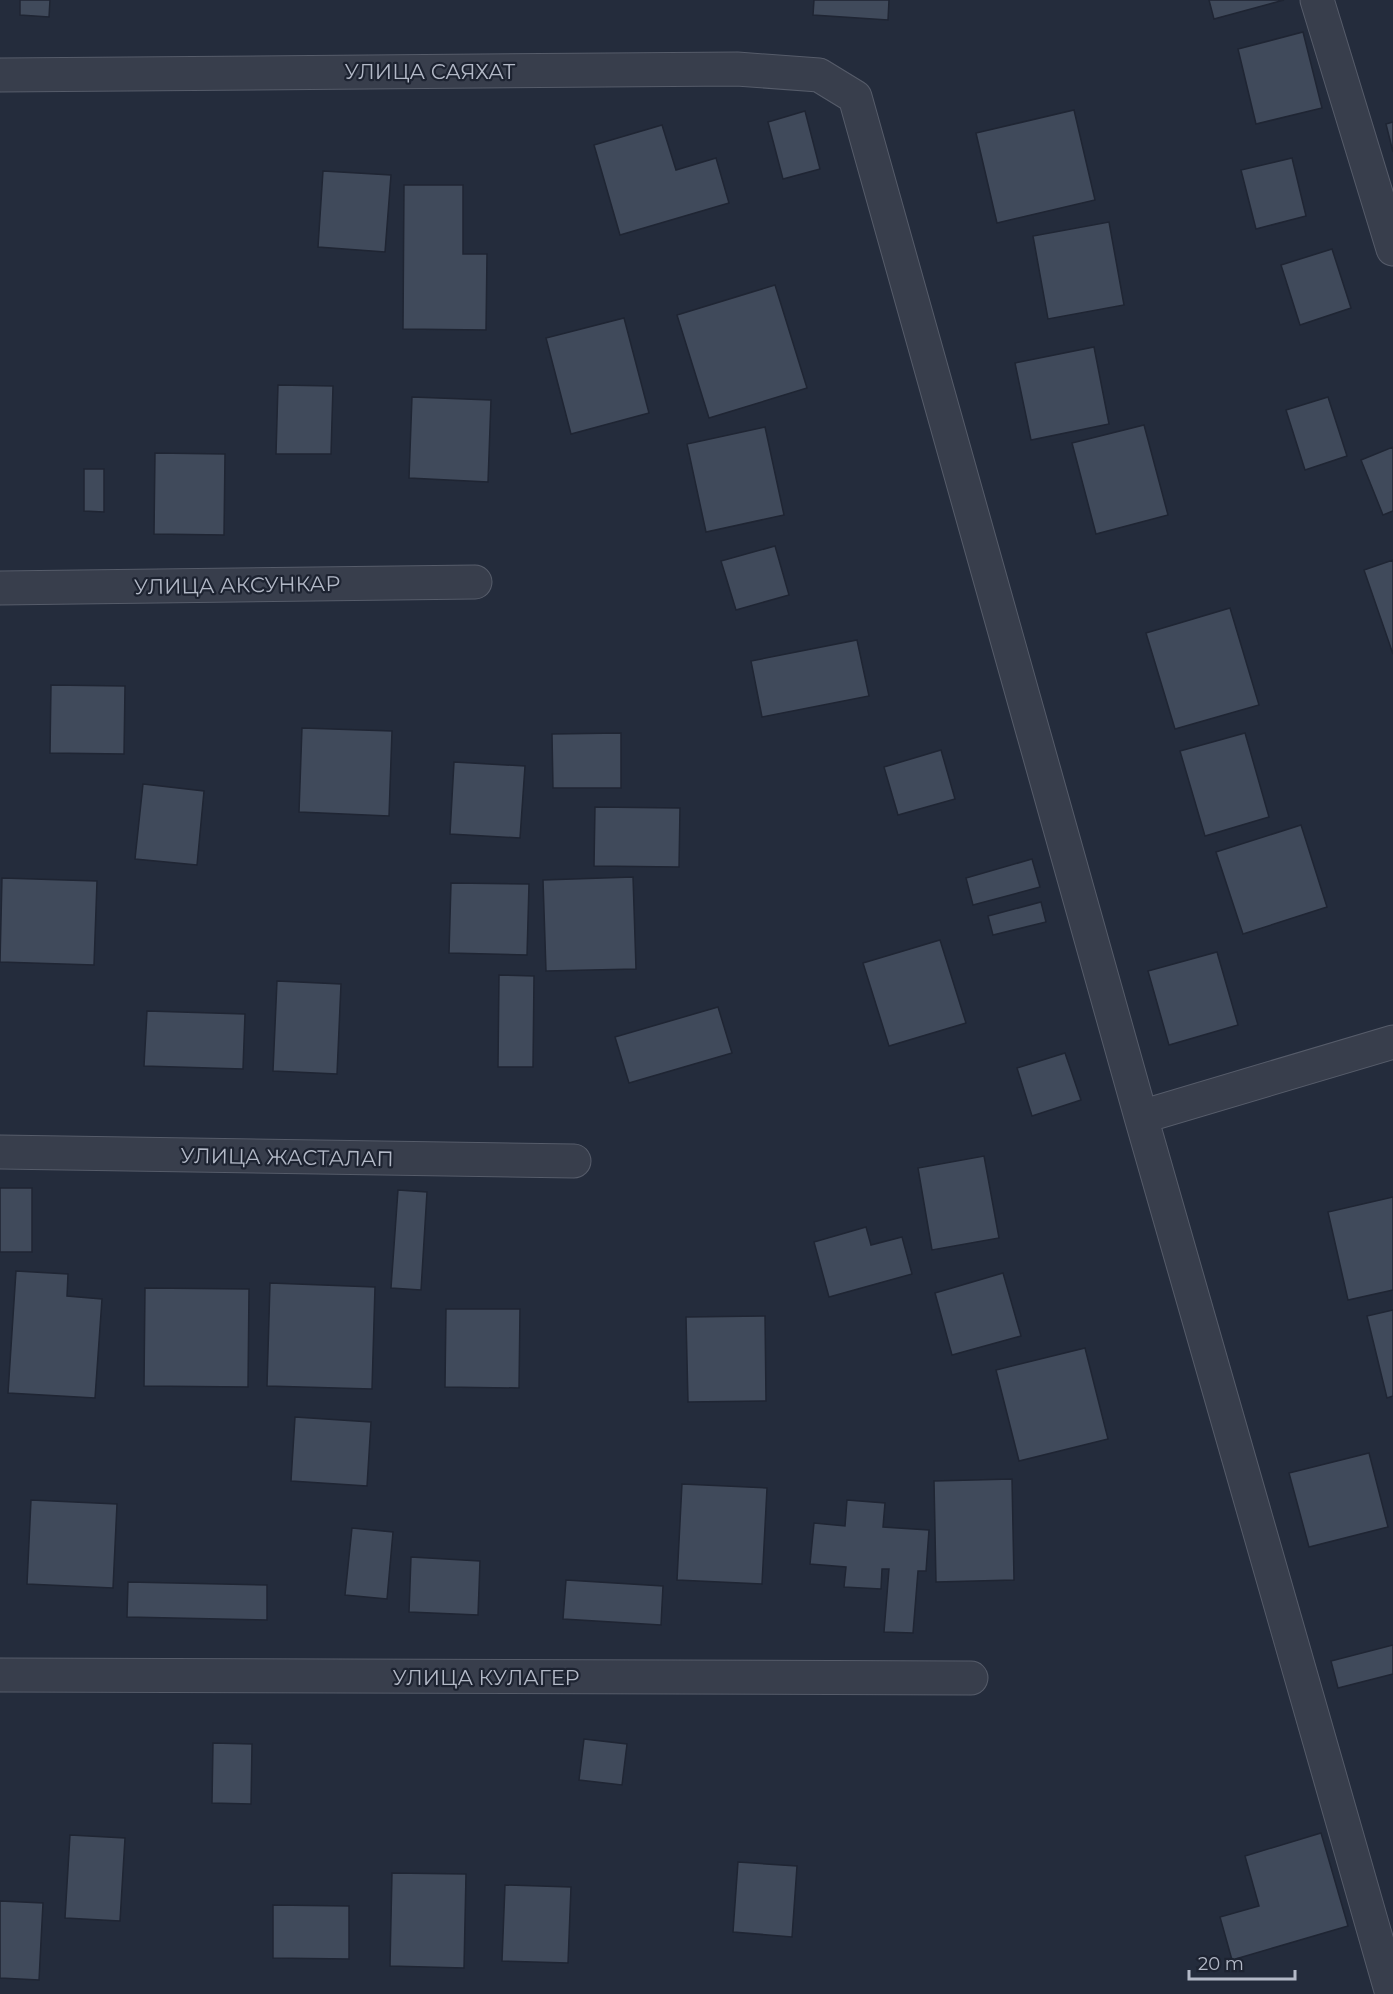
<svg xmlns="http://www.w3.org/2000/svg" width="1393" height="1994" font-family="Montserrat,sans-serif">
  <rect width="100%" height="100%" fill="#242c3c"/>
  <path fill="#404a5b" stroke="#1f2533" stroke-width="1.5" d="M20,0H50L49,17L20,15Z
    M814,0H889L888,20L813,15Z
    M1209,0H1284L1214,19Z
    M1303,32L1322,108L1256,124L1238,49Z
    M1074,110L1095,200L997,223L976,133Z
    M805,111L820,169L783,179L768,122Z
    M1393,122V152L1386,124Z
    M662,125L676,170L716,158L729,203L620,235L594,145Z
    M1292,158L1306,216L1256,229L1241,170Z
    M323,171L391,175L385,252L318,247Z
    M404,185H463V254H487L486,330L403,329Z
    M1109,222L1124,305L1048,319L1033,236Z
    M1332,249L1351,308L1300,325L1281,265Z
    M775,285L807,388L709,418L677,315Z
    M624,318L649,413L571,434L546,338Z
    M1094,347L1109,424L1031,440L1015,363Z
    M278,385L333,386L331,454H276Z
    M412,397L491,400L488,482L409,478Z
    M1328,397L1347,456L1305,470L1286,410Z
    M1144,425L1168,515L1096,534L1072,443Z
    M765,427L784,515L706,532L687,444Z
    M1393,447V511L1383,515L1361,460Z
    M155,453L225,454L224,535L154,534Z
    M84,469H104V512L84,511Z
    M775,546L789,595L736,610L721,561Z
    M1393,560V654L1364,570Z
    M1230,608L1259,705L1175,729L1146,633Z
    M857,640L869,696L762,717L751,661Z
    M51,685L125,686L124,754L50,753Z
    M302,728L392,731L389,816L299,812Z
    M621,733V788H553L552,734Z
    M1245,733L1269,817L1205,836L1180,751Z
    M941,750L955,799L898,815L884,767Z
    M454,762L525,766L520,838L450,834Z
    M143,784L204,791L197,865L135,859Z
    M595,807L680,808L679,867L594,866Z
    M1301,825L1327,907L1243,934L1216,852Z
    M1032,859L1040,887L973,905L966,878Z
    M633,877L636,969L546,971L543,880Z
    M2,878L97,881L94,965L0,962Z
    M451,883L529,884L527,955L449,953Z
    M1041,902L1046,922L993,935L988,916Z
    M940,940L966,1023L889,1046L863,963Z
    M1217,952L1238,1025L1169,1045L1148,971Z
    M499,975L534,976L533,1067H498Z
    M277,981L341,984L337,1074L273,1071Z
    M718,1007L732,1053L629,1083L615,1037Z
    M147,1011L245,1014L243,1069L144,1066Z
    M1065,1053L1081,1100L1032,1116L1017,1068Z
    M984,1156L999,1238L932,1250L918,1168Z
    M0,1188H32V1252H0Z
    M398,1190L427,1192L421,1290L391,1288Z
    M1393,1197V1290L1348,1300L1328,1212Z
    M866,1227L871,1245L902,1237L912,1274L829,1297L814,1242Z
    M16,1271L68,1274L67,1296L102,1299L95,1398L8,1393Z
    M1003,1273L1021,1336L952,1355L935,1293Z
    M270,1283L375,1287L372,1389L267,1386Z
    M145,1288L249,1289L248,1387L144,1386Z
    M446,1309H520L519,1388L445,1387Z
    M1393,1310V1396L1387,1398L1367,1316Z
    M765,1316L766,1401L688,1402L686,1317Z
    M1085,1348L1108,1439L1019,1461L996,1370Z
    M295,1417L371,1422L367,1486L291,1481Z
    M1369,1453L1388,1527L1309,1547L1289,1473Z
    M1012,1479L1014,1580L936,1582L934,1481Z
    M682,1484L767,1488L762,1584L677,1580Z
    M31,1500L117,1504L113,1588L27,1584Z
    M847,1500L885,1503L883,1527L929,1530L926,1571H918L913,1633L884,1632L889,1569H882L881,1589L844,1587L846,1567L810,1564L814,1523L845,1526Z
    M352,1528L393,1532L387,1599L345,1595Z
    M411,1557L480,1561L478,1615L409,1612Z
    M566,1580L663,1586L661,1625L563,1619Z
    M128,1582L267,1585V1620L127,1617Z
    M1393,1645V1674L1338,1688L1331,1661Z
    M584,1739L627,1744L622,1785L579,1780Z
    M213,1743L252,1744L251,1804L212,1803Z
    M1321,1833L1348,1926L1232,1960L1220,1917L1259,1906L1245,1856Z
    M70,1835L125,1838L120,1921L65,1918Z
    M738,1862L797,1866L792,1937L733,1932Z
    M392,1873L466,1874L464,1968L390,1966Z
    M505,1885L571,1887L568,1963L502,1961Z
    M0,1901L43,1903L39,1980L0,1978Z
    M273,1905L349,1906V1959L273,1958Z"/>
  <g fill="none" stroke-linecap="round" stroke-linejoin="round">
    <defs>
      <path id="minor" d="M1317,0L1393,249
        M0,75L737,69L819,75L855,97L1141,1117L1392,1994
        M0,588L475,582
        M1141,1117L1393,1042
        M0,1152L574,1161
        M0,1675L971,1678"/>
    </defs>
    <use href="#minor" stroke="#565c6a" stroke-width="35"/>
    <use href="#minor" stroke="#383e4c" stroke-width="33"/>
  </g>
  <g text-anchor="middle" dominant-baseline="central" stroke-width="4.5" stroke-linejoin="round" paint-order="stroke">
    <g font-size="21" fill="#b3b9c7" stroke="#1d2331">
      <text x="430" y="71">УЛИЦА САЯХАТ</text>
      <text transform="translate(237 585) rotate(-1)">УЛИЦА АКСУНКАР</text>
      <text transform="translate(287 1157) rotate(1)">УЛИЦА ЖАСТАЛАП</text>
      <text x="486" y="1677">УЛИЦА КУЛАГЕР</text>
    </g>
  </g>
  <path d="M1189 1970v9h106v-9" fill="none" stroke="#b3b9c7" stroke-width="3"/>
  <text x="1198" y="1970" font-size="18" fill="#b3b9c7" stroke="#1d2331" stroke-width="4.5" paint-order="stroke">20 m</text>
</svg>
